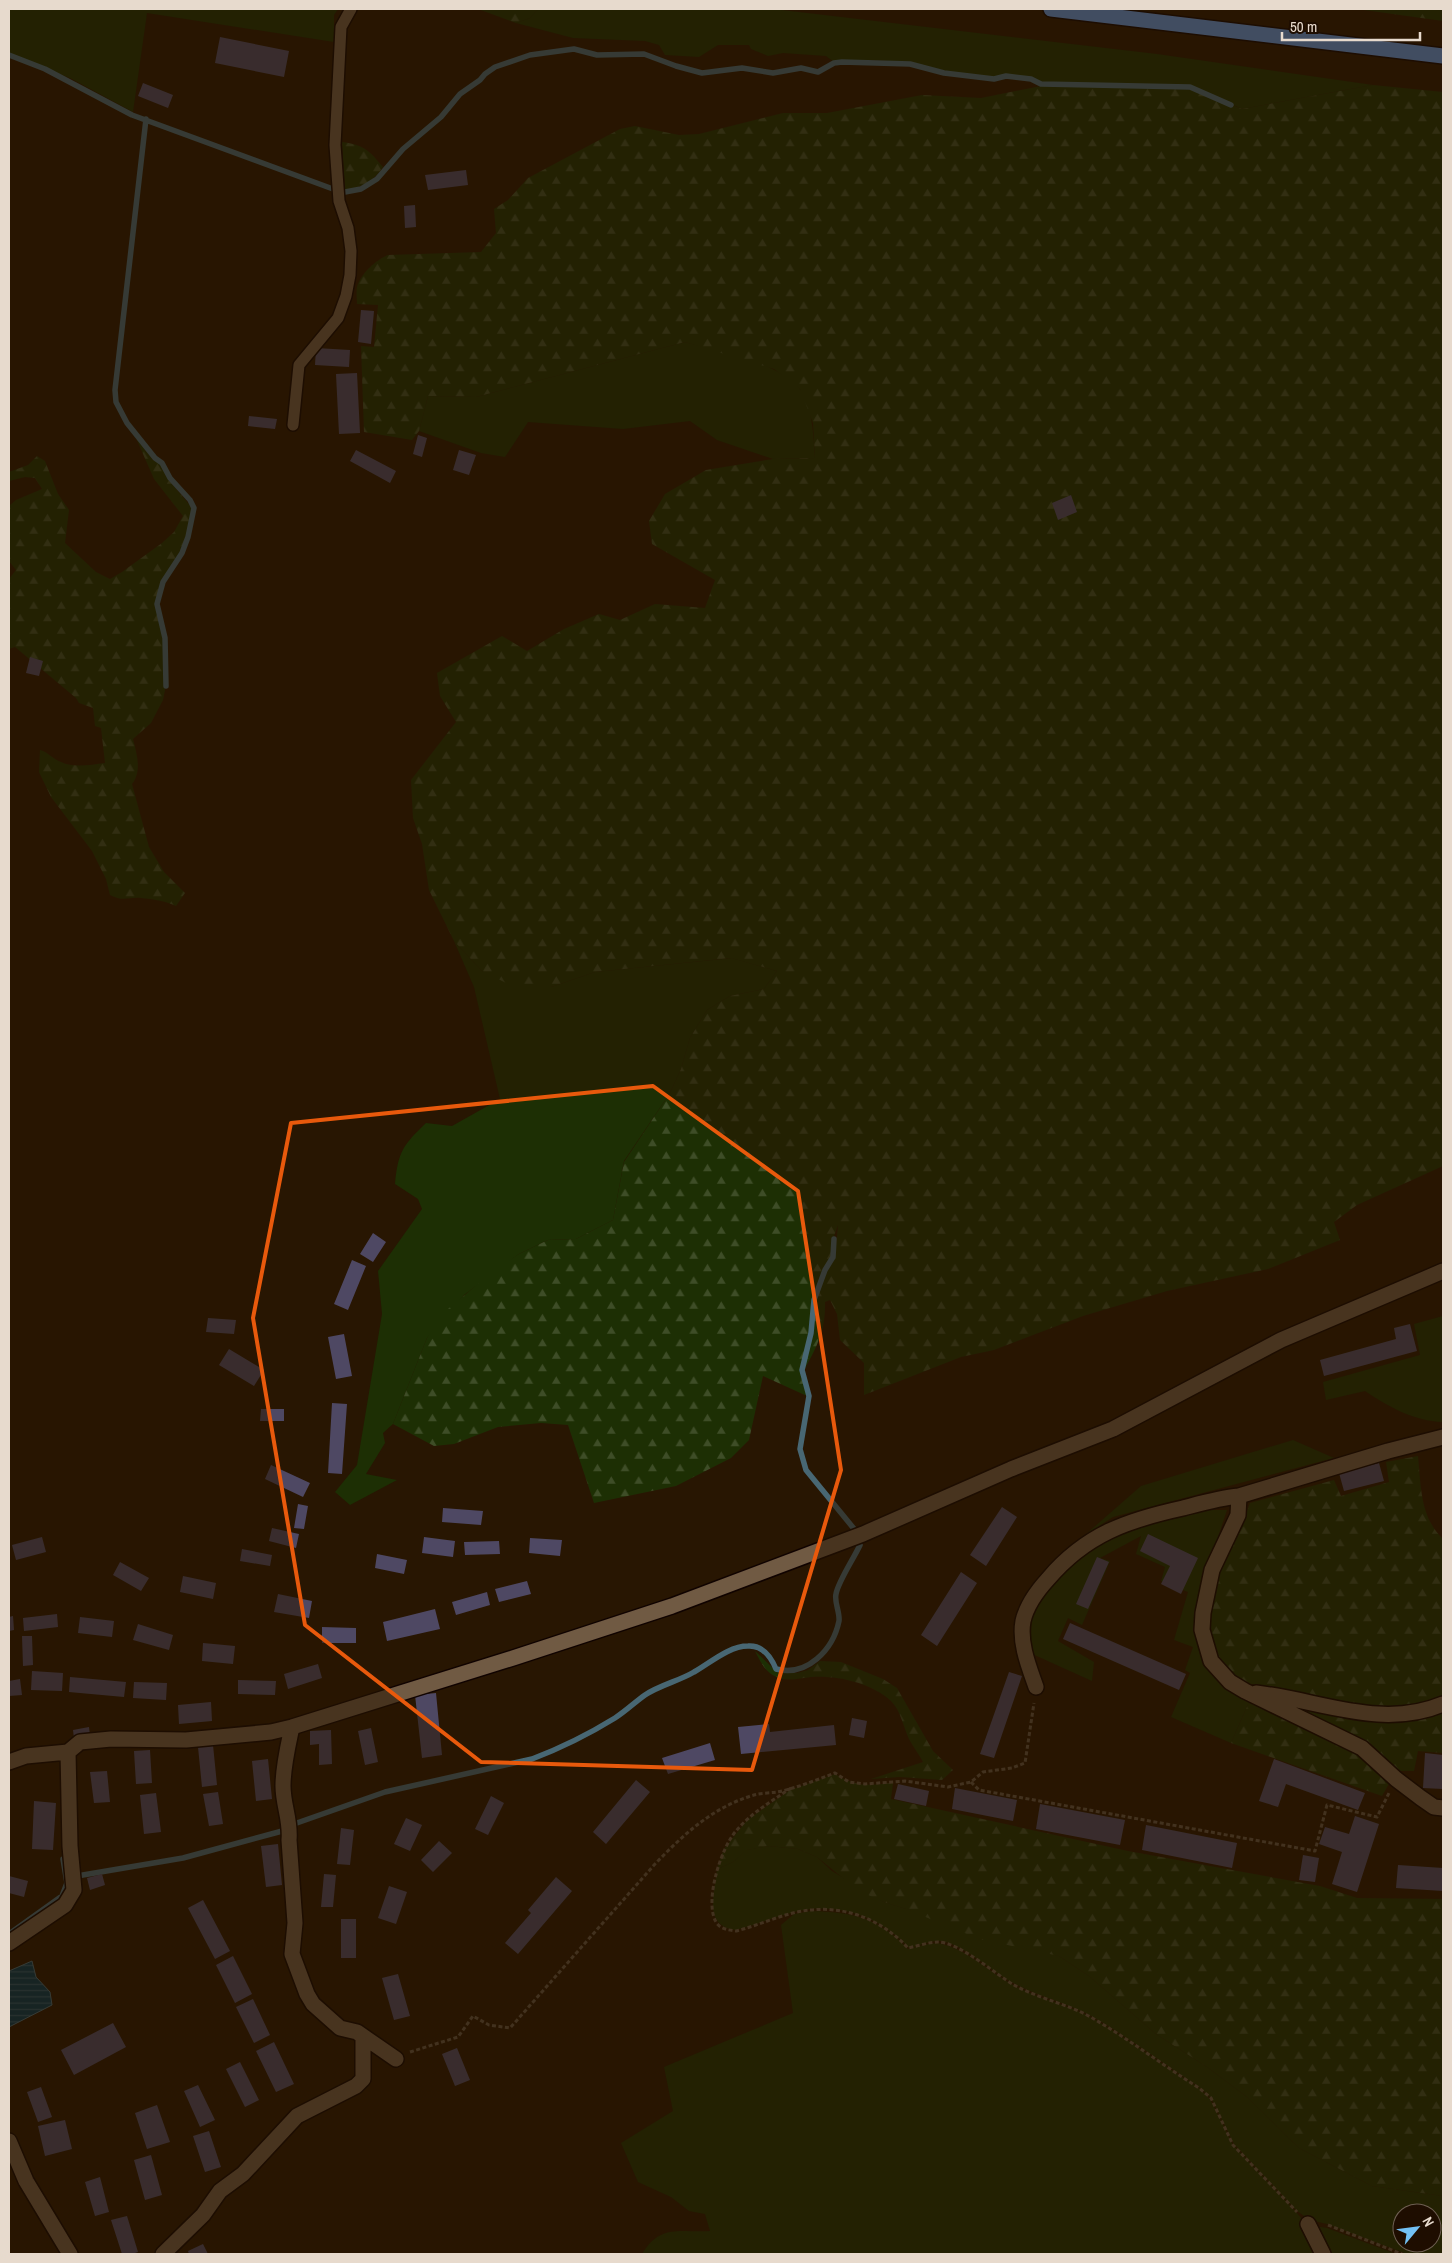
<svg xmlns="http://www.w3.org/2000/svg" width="1452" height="2263" font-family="'Archivo Narrow',sans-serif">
  <defs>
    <pattern id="forest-firs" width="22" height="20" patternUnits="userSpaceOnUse" patternTransform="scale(1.25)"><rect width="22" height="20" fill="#1d2f04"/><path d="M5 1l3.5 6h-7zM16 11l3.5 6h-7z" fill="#3e4d27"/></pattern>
    <pattern id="water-rules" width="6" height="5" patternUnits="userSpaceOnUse" patternTransform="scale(1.25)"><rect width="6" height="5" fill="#04364c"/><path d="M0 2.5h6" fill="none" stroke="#295265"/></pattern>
  </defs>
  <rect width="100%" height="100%" fill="#281602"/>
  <path fill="#1d2f04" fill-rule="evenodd" d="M9,9H338L334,15V42L147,13L133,112L72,79L9,53Z
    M538,9H773L1157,54L1373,85L1242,109L1190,85L1041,82L1031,78L1006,74L994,78L945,71L911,62L867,60L834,62L826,56L783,53L768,56L751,49L749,45H718L699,57L665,55L659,45L645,41L573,38L516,23L530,18Z
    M685,342C720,352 773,360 799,388C812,401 814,440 815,458L773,459L717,440L690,421L623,429L528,422L505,457L481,453L419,431L428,396L476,397Z
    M454,941L482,971L551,987L595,972L732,958L777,971L764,989L730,996L707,1010L690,1038L681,1069L670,1093L624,1161L613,1220L576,1239L548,1240L519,1254L464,1295L427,1338L393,1424L383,1433L385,1443L366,1474L397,1480L350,1505L335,1492L357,1465L382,1314L378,1271L422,1209L418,1199L395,1184C398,1152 403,1145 426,1123L452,1126L500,1099L474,987Z
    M1443,1316V1422C1414,1421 1389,1407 1365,1391L1326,1400L1323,1382L1420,1355L1414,1324Z
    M1293,1440L1334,1458L1113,1517L1085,1535L1141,1486Z
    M1205,1510H1227L1206,1573L1197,1635L1250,1700L1231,1743L1171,1717L1190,1673L1185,1670L1193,1647L1174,1640L1188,1592L1161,1581L1165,1567L1136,1554L1141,1536L1100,1558L1110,1561L1082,1625L1068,1618L1058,1641L1094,1662L1092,1681L1030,1653L1032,1613L1042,1593L1090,1549L1113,1533L1173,1514Z
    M769,1846L798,1849L817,1857L832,1871L884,1902L1059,1956L1089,1976L1156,2034L1207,2067L1247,2097L1299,2148L1372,2186L1443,2196V2254H1407L1327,2224L1310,2220L1297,2211L1234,2144L1211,2098L1199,2087C1165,2065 1131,2039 1095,2018C1067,2002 1035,1996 1008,1980C990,1970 959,1941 939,1941C929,1941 918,1946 909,1948C883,1920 849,1906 811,1909C785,1912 760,1924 736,1930C702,1926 715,1893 717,1869L733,1862L746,1850ZM1402,2213H1432V2243H1402Z
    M811,1911C853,1912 879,1918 908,1949C918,1947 932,1941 942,1944C970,1951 991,1974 1017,1987C1042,2000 1070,2005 1094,2019C1130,2040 1164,2066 1199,2088L1210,2099L1233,2145L1296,2212L1307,2225L1322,2254H642C661,2223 680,2233 710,2231L705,2214L689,2211L671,2197L638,2182L621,2143L673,2111L664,2067L793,2013L781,1925L794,1914Z
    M1314,2226L1327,2228L1396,2254H1329Z"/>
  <path fill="url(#forest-firs)" d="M478,9H538L530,18L516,23Z
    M1354,9H1443V21L1357,9Z
    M1373,85L1443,92V1166L1357,1205L1334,1222L1340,1240L1268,1269L1167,1291L1083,1316L994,1350L961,1357L864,1395V1363L840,1340L837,1314L830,1300L825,1302C826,1329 817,1347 804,1370L813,1333L815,1300L827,1270L835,1257L838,1225L833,1239L832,1256L824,1269L812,1299L809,1332L801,1370L807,1396L763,1376L749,1440L731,1458L676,1486L594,1503L568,1425L541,1423L498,1427L454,1444L434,1446L393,1424L427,1338L442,1314L491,1273L519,1254L548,1240L576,1239L613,1220L624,1162L670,1093L681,1069L690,1038L707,1010L730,996L764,989L777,971L731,958L595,972L551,987H514L482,971L454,941L429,890L422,844L413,818L411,780L456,722L440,696L437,673L502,636L527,651L564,629L599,614L620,620L655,604L705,608L715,580L652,544L649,521L665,494L706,470L773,459L815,458L813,423L800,389L774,369L685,342L476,397L428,396L419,431L412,440L364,432L361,346L374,347L378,305L357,304C357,299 356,292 357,287C361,273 376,260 388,255L481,252L496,233L494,209L508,200L528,178L620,129L635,126L679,135L699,134L783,113H827L922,95L981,98L1041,86L1190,88L1242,109Z
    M342,142C364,145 369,150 383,167C372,182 363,187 345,190Z
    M136,438L153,460L161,464L168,479L192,508L187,535L178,556L161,582L155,605L164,640L165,690L163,700L151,723L133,739C137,755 142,771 132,784L149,847L164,872L185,893L176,906C165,901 153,899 141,898C128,897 123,902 110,895L106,879L92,851L51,797L39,772L40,750C48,752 53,759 61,762C73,768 91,765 105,763L101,728L95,726L93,708L79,703L76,698L15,647L9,649V579L16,570L9,561V506L16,500L42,489L35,478L25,477L9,481V472L28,465L37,456L45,461L58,494L69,510L65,543L96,572L110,579L122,572L162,543L174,532L183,516L154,479Z
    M1418,1456C1421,1486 1420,1517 1443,1539V1698C1430,1701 1416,1707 1403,1709C1369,1712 1334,1700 1302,1692C1285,1688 1254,1688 1239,1679C1227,1671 1219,1660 1215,1646C1198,1596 1234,1548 1250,1503L1334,1480L1341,1496L1389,1482L1386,1462Z
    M755,1651L778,1673H797L808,1670L820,1661L841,1662L883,1679L897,1688L933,1751L953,1770L942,1780L900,1777L871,1779L923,1762C919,1754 913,1747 909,1739C903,1726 901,1711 891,1701C872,1683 837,1675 811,1677C800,1678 788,1682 777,1677C765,1672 760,1661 755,1651Z
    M1286,1698L1343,1713L1443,1708V1753L1418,1751L1414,1771H1391L1285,1709Z
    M1250,1700L1360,1753L1390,1782L1382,1796L1231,1743Z
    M835,1774C857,1788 868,1785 893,1783L891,1799L1128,1851L1320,1886L1357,1898L1443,1899V2196L1372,2186L1299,2148L1247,2097L1207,2067L1156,2034L1089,1976L1059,1956L979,1939L906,1909L884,1902L859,1891L817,1857L798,1849L769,1846L747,1850L733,1862L717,1869L724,1849L747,1820L790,1790Z"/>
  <path fill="url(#water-rules)" stroke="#486773" d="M32,1961L36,1977L50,1992L52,2005L9,2027V1971Z"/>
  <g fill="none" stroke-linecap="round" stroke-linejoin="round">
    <path stroke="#486773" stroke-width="5.5" d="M9,55L45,69L132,115L333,189
      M146,119L115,390L116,402L127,423L155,458L162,463L170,478L190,500L194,508L188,537L182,553L163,582L157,604L165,638L166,686
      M345,192L361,189L377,179L403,149L441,117L460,94L480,80L485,74L495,67L530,55L574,49L597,55L644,54L676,66L702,73L742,68L773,73L801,68L818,72L834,63L842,62L910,64L944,73L994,79L1006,76L1031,79L1041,84L1190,87L1231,105
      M834,1239L833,1257L825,1270L814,1300L811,1333L802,1370L809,1396L800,1449L806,1470L855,1530
      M294,1824L385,1792L532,1759C561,1748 589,1734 615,1718C626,1711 635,1702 645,1695C660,1685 679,1681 694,1672C710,1663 729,1646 748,1646C762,1645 771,1657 776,1669C807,1677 833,1650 839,1621C840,1612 834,1602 836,1594C838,1582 854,1558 860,1545
      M77,1876L183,1858L286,1830
      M9,1934L62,1896L67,1883L63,1859"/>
  </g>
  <path fill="#4e4863" d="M220,37L289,51L284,77L215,63Z
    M143,83L173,95L168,108L138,96Z
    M466,170L468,185L428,190L425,175Z
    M415,205L416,227L405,228L404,206Z
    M361,310L374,311L371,344L358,342Z
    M316,348L350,350L349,367L315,365Z
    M357,373L360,433L339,434L336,374Z
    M249,416L277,419L275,429L248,426Z
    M418,435L427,438L422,457L413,454Z
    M356,450L396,471L390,483L350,461Z
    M459,450L476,455L469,475L453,470Z
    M1071,495L1077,512L1058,520L1052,503Z
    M30,657L43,661L39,676L26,673Z
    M373,1233L386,1242L373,1262L360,1254Z
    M352,1260L366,1266L348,1310L334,1304Z
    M208,1318L236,1320L234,1334L206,1332Z
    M1410,1324L1417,1351L1324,1376L1320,1360L1396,1339L1394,1328Z
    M344,1334L352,1376L336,1379L328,1337Z
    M229,1349L264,1370L254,1386L219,1365Z
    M332,1403L347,1404L342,1474L328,1473Z
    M261,1409H284V1421H260Z
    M1379,1463L1384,1481L1344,1491L1339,1473Z
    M271,1465L310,1483L303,1497L265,1479Z
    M298,1504L308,1506L304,1529L294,1528Z
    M1002,1507L1017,1517L986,1566L970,1555Z
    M443,1508L483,1511L481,1525L442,1522Z
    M272,1528L299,1534L296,1548L269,1541Z
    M1148,1534L1198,1558L1181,1594L1161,1584L1170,1566L1140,1551Z
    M42,1537L46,1552L16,1560L12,1545Z
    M424,1537L455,1541L453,1557L422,1553Z
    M530,1538L562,1540L560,1556L529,1553Z
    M499,1541L500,1554L465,1555L464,1542Z
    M242,1549L272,1555L270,1566L240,1561Z
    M377,1554L407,1560L404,1574L375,1568Z
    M1097,1557L1109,1562L1088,1609L1076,1604Z
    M120,1562L149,1578L141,1591L113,1575Z
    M961,1572L977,1583L937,1646L921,1635Z
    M183,1576L216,1583L213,1599L180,1592Z
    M527,1581L531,1594L499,1602L495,1589Z
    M487,1592L490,1605L456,1615L452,1602Z
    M278,1594L312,1601L309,1618L274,1612Z
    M435,1609L440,1629L387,1641L383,1622Z
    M57,1614L58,1627L24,1631L23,1618Z
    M13,1616L14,1630L9,1631V1617Z
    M80,1617L114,1621L112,1637L78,1633Z
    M1070,1623L1186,1674L1179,1690L1063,1639Z
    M138,1624L173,1635L169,1650L133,1640Z
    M322,1627L356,1628V1643H322Z
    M22,1636H32L33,1665L23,1666Z
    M203,1643L235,1646L233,1664L202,1661Z
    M318,1664L322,1678L288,1689L284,1674Z
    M32,1671L63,1673L62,1691L31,1690Z
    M1009,1672L1022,1676L994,1758L980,1754Z
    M70,1677L126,1682L124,1697L69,1692Z
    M20,1679L22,1695L9,1696V1681Z
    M238,1680L276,1681L275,1695L238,1694Z
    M134,1682L167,1683L166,1700L133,1698Z
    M436,1693L442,1755L422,1758L415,1695Z
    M211,1702L212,1721L179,1724L178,1705Z
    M852,1718L867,1721L864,1738L849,1735Z
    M769,1724L770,1732L834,1725L836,1745L741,1754L738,1727Z
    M89,1727L90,1736L74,1738L73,1730Z
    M371,1728L378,1762L365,1765L358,1731Z
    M331,1730L332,1764L319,1765V1744L310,1745V1731Z
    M710,1743L715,1760L668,1774L662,1758Z
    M213,1745L217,1785L202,1787L198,1747Z
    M150,1750L152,1783L136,1784L134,1751Z
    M1425,1753L1443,1755V1789L1423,1788Z
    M268,1759L272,1799L256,1801L252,1761Z
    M1274,1759L1365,1793L1358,1810L1286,1784L1278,1807L1259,1801Z
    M107,1771L110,1802L94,1803L90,1772Z
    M636,1780L650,1792L606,1844L593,1832Z
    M898,1784L929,1791L926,1806L894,1799Z
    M955,1788L1017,1800L1013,1821L952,1809Z
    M218,1792L223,1824L209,1826L203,1794Z
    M156,1793L161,1832L144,1834L140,1795Z
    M491,1796L504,1803L488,1835L475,1829Z
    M34,1801L56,1803L53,1850L32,1849Z
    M1040,1804L1125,1820L1120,1845L1036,1829Z
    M1355,1816L1379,1824L1357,1892L1332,1884L1342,1852L1319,1844L1325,1827L1349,1834Z
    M406,1818L422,1825L410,1851L394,1844Z
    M1146,1825L1237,1843L1232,1868L1142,1850Z
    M341,1828L354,1830L350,1865L337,1864Z
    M439,1841L452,1853L433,1872L421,1860Z
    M278,1844L282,1885L266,1887L261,1846Z
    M1303,1855L1319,1858L1315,1882L1299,1880Z
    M1398,1865L1443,1868V1891L1396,1888Z
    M102,1874L105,1885L90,1890L87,1878Z
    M324,1874L336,1875L333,1907H321Z
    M9,1876L28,1881L24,1897L9,1893Z
    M556,1877L572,1891L518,1954L505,1943L531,1913L528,1910Z
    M389,1886L407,1892L396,1924L378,1918Z
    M203,1900L230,1951L215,1959L188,1908Z
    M341,1919H356V1958H341Z
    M233,1956L252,1994L235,2003L216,1965Z
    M398,1974L410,2016L394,2020L382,1978Z
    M253,1999L270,2035L254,2043L236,2007Z
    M113,2023L126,2047L74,2075L61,2050Z
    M274,2042L294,2084L276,2092L256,2051Z
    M457,2048L470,2080L455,2086L442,2054Z
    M240,2062L259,2100L245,2107L226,2069Z
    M198,2085L215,2120L200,2127L184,2091Z
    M41,2087L52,2117L38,2122L27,2092Z
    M157,2105L170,2142L147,2149L135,2113Z
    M65,2120L72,2149L45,2156L38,2126Z
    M209,2131L221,2167L205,2172L193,2136Z
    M151,2155L162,2195L145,2200L134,2160Z
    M100,2177L109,2212L95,2216L85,2182Z
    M127,2216L138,2252L132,2254H122L111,2220Z
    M203,2244L208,2254H189L188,2251Z"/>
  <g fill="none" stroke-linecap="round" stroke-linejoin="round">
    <defs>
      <path id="lane" d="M293,425L299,365L338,318L346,296L350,275L351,251L348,228L339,201L335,145L341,27L351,9"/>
      <path id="street" d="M1239,1496L1238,1515L1212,1570L1203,1613L1202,1630L1211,1661L1230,1682L1245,1691L1362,1748L1396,1779L1421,1798L1434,1807L1443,1808
        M1036,1687C1029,1667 1019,1643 1023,1621C1027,1604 1037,1591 1048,1579C1086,1534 1128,1520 1183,1508C1202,1503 1219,1498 1239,1496L1388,1451L1443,1437
        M1256,1693C1320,1700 1381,1730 1443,1704
        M292,1727C288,1746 283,1766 283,1786C283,1805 291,1821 289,1840L295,1923L292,1954L307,1994L313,2004L340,2028L357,2032L396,2059
        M9,1762L26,1756L68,1752L80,1742L111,1739L186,1740L271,1732L292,1727L513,1658L672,1606L863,1534L1011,1469L1113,1429L1281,1340L1443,1271
        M9,1943L65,1905L74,1890L70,1846L68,1752
        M9,2141L26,2181L70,2254
        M1308,2224L1323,2254
        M163,2254L203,2215L220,2191L243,2174L297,2116L356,2086L363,2079V2037"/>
      <path id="highway" d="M1051,9L1443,56"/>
    </defs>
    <use href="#lane" stroke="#100300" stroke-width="14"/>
    <use href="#street" stroke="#100300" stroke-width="18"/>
    <use href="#highway" stroke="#100300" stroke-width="18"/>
    <path stroke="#625240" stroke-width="3" stroke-dasharray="4 2.5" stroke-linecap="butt" d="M971,1782L979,1790L1315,1851L1327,1805L1377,1817L1389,1793
      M791,1788C772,1801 751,1813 736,1831C721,1848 704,1901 716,1922C720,1929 728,1930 736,1931C761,1925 785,1912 811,1910C848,1906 883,1921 908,1948C918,1946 929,1942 938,1942C959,1942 995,1974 1014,1985C1039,1999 1069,2004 1094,2019C1130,2040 1164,2066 1199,2088L1211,2098L1233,2145L1297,2212
      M410,2052L458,2037L473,2016L489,2025L510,2028L655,1864C684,1834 713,1807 754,1795C761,1793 770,1793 777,1792C797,1788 816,1780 835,1773L849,1782L865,1784L905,1781L948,1787L971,1782L983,1772L1012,1768L1025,1763L1034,1703
      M1328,2225L1402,2254"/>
    <use href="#lane" stroke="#705a43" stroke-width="11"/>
    <use href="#street" stroke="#705a43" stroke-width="15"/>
    <use href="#highway" stroke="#6090d5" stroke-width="15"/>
  </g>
  <path d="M0 0H1452V2263H0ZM653,1086L798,1191L841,1470L752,1770L481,1762L305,1625L253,1318L291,1123Z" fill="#281602" fill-opacity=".55" fill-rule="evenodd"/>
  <path fill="none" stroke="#e8590c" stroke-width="4" stroke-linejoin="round" d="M653,1086L798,1191L841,1470L752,1770L481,1762L305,1625L253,1318L291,1123Z"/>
  <rect width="1452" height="2263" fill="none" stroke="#e7dacd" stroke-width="20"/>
  <g transform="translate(1417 2228) rotate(61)"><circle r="24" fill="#1e0d00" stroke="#6e5f52"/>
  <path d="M0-4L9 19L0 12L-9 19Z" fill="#73c1f5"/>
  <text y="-8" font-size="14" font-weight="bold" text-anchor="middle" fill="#e7dacd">N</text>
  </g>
  <path d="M1282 32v8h138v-8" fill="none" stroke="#e7dacd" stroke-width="2.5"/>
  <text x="1290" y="32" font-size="15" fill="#e7dacd" stroke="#1e0d00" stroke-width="4" paint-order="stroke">50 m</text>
</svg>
